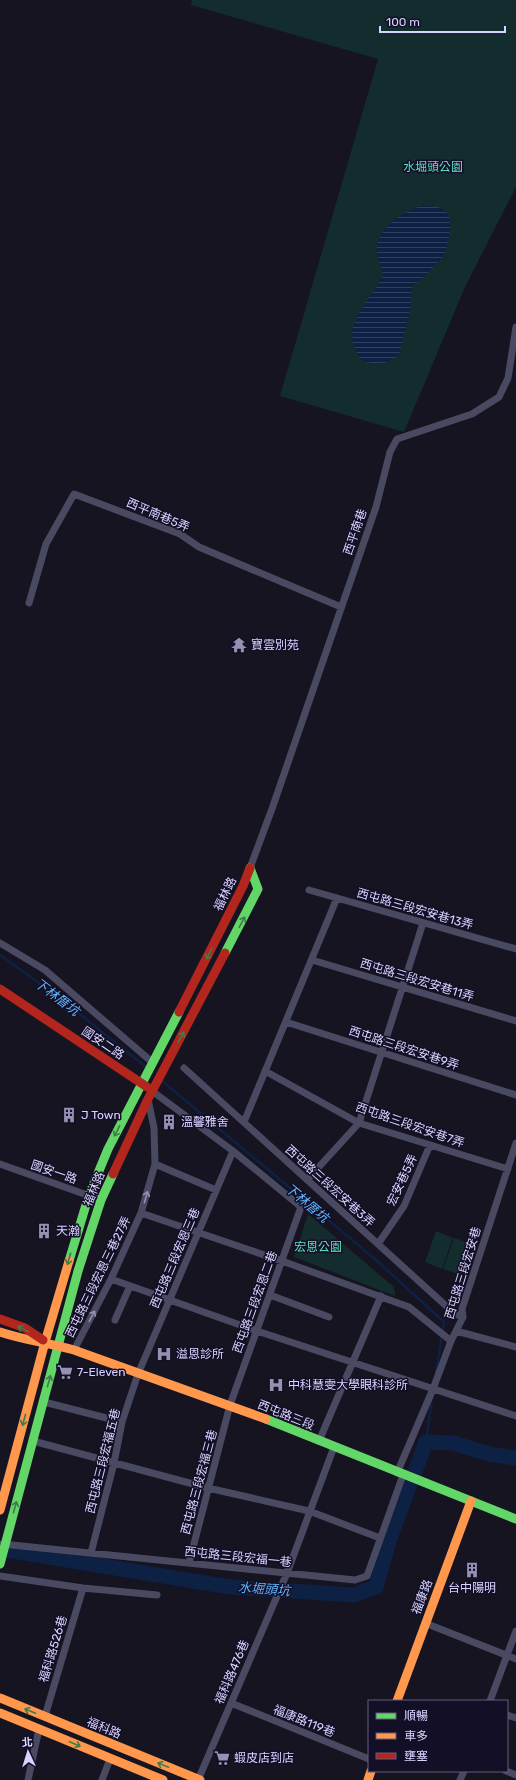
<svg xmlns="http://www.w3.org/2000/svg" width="516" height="1780" font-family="Rubik,'Noto Sans TC',sans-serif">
  <defs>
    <pattern id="water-rules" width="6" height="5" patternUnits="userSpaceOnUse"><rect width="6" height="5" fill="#0d2144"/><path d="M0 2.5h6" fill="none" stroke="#304060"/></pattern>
  </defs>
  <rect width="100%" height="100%" fill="#161421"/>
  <path fill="#132c2d" d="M192,0H516V187L465,287L404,432L280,396L378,59L191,5Z
    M308,1214L394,1287L395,1296L294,1257Z
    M436,1231L453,1238L442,1269L425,1262Z
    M454,1238L472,1244L461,1275L443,1269Z"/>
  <path fill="url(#water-rules)" d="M421,206C446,205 453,211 449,236C448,242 447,251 443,256C436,266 421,280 412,286L410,310L399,356L383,364L364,362C334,329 369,305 383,275C382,267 378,261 377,254C375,228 402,213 421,206Z"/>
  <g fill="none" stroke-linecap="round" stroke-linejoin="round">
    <path stroke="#0d2144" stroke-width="2.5" d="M0,955L57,996L147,1068
      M161,1080L376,1260L444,1322L436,1373
      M426,1442L432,1398"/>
    <path stroke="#0d2144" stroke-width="15" d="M0,1549L230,1587L354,1595L376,1587L390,1538L426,1442L453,1443L489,1454L516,1458"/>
    <path stroke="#4a4962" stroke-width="7" d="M29,603L46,544L74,494L180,534L199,547L341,607
      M250,868L273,806L376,507L390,452L397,439L472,414L499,397L508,378L516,327
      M309,890L516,949
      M0,943L45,970L152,1062
      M312,960L516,1021
      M286,1022L516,1095
      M184,1068L455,1314L463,1317
      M265,1071L359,1123L508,1169
      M152,1091L233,1151L301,1207L230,1405L189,1563
      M244,1122L337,898
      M0,1164L101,1200
      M155,1164L216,1190
      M307,1180L359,1123L423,923
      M141,1213L282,1261L409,1307L451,1341
      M378,1244L404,1206L430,1145
      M111,1279L257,1331L516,1416
      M270,1295L329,1317
      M115,1320L130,1286
      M456,1331L516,1347
      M74,1350L111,1279L141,1213L155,1164L154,1128L148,1099
      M44,1402L122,1422
      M33,1441L208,1488L309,1511L380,1538
      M319,1441L381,1296
      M397,1473L433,1389L451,1341L463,1317L462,1309L516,1143
      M2,1544L355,1580L367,1576L403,1475
      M91,1553L114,1463L122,1422L138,1374L233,1151
      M0,1576L83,1588L157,1595
      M425,1623L516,1659
      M490,1701L516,1631
      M231,1703L369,1759
      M507,1715L516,1718
      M45,1716L83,1588
      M506,1771L516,1775
      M28,1780L39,1729
      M102,1780L110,1759
      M198,1780L287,1573L334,1447
      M460,1780L464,1771"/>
    <path stroke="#63d668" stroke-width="9" d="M225,953L258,889L250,868
      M69,1261L89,1195L108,1149L179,1012
      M266,1419L516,1519
      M0,1564L78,1271L101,1200L113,1174"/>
    <path stroke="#ff974d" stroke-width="9" d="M0,1332C24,1340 49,1343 74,1350L266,1419
      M0,1510L45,1342L69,1261
      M0,1698L200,1780
      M397,1701L471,1501
      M0,1713L163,1780
      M368,1780L371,1771"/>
    <path stroke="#b3261e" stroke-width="9" d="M0,989L147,1087
      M179,1012L243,886L250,868
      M113,1174L148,1099L225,953
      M0,1319L25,1328L43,1340"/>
  </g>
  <defs><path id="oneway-shaft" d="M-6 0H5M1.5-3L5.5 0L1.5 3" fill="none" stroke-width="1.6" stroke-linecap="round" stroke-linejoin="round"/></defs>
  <g stroke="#3f7c4a">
    <use href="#oneway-shaft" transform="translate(242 922) rotate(-62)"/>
    <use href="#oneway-shaft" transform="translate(209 954) rotate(117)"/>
    <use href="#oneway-shaft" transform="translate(181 1037) rotate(-62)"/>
    <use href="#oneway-shaft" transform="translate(117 1131) rotate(117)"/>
    <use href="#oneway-shaft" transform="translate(69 1259) rotate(106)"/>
    <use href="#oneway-shaft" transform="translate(23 1329) rotate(-154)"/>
    <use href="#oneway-shaft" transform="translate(49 1381) rotate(-75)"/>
    <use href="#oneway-shaft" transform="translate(24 1420) rotate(105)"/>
    <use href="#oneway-shaft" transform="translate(15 1507) rotate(-75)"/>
    <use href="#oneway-shaft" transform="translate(30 1711) rotate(-158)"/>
    <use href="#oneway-shaft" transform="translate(75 1744) rotate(23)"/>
    <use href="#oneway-shaft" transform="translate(163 1765) rotate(-158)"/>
  </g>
  <g stroke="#928eb0">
    <use href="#oneway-shaft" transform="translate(146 1197) rotate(-74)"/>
    <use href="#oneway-shaft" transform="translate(92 1316) rotate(-62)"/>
  </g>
  <defs>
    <symbol id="temple-bare" viewBox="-9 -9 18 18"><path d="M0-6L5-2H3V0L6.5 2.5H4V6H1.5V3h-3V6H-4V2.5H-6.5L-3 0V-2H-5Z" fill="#9591b1" stroke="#130f26" stroke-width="2.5" paint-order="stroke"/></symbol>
    <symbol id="building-bare" viewBox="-9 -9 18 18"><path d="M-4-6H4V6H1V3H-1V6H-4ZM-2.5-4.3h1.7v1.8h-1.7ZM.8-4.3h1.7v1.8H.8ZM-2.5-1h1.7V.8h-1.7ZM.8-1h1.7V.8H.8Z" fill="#9591b1" stroke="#130f26" stroke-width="2.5" paint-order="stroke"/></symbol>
    <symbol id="hospital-bare" viewBox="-9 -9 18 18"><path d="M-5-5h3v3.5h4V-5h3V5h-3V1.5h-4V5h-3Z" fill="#9591b1" stroke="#130f26" stroke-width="2.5" paint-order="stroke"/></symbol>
    <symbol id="supermarket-bare" viewBox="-9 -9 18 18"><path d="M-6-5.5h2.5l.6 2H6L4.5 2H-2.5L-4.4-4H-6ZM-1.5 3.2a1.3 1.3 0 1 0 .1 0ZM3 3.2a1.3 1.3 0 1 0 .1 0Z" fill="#9591b1" stroke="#130f26" stroke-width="2.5" paint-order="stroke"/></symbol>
  </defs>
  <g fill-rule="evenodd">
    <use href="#temple-bare" x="228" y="634" width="22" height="22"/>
    <use href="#building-bare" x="58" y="1104" width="22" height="22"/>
    <use href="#building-bare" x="158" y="1111" width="22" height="22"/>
    <use href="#building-bare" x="33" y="1220" width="22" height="22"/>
    <use href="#hospital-bare" x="153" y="1343" width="22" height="22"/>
    <use href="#supermarket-bare" x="54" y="1361" width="22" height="22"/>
    <use href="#hospital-bare" x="265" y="1374" width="22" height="22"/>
    <use href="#building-bare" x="461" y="1559" width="22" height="22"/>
    <use href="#supermarket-bare" x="211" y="1747" width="22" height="22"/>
  </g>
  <g text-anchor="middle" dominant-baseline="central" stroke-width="3" stroke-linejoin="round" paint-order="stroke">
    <g font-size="12" fill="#5fe0c0" stroke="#130f26">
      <text x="433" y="167">水堀頭公園</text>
      <text x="318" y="1247">宏恩公園</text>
    </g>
    <g font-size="12" fill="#d9d4ff" stroke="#130f26">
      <text transform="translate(158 515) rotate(23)">西平南巷5弄</text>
      <text transform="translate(355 532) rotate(-71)">西平南巷</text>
      <text transform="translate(225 894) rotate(-64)">福林路</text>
      <text transform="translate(415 909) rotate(16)">西屯路三段宏安巷13弄</text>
      <text transform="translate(417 980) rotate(17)">西屯路三段宏安巷11弄</text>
      <text transform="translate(103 1043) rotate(34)">國安二路</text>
      <text transform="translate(404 1048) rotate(18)">西屯路三段宏安巷9弄</text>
      <text transform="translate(410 1125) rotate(19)">西屯路三段宏安巷7弄</text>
      <text transform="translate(54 1172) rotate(19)">國安一路</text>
      <text transform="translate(402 1180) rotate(-65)">宏安巷5弄</text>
      <text transform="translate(330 1186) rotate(42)">西屯路三段宏安巷3弄</text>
      <text transform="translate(94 1189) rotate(-67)">福林路</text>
      <text transform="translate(175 1258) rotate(-67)">西屯路三段宏恩三巷</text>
      <text transform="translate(463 1273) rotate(-73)">西屯路三段宏安巷</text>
      <text transform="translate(98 1277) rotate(-64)">西屯路三段宏恩三巷27弄</text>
      <text transform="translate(255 1302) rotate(-70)">西屯路三段宏恩二巷</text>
      <text transform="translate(286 1415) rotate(22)">西屯路三段</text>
      <text transform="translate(103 1461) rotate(-76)">西屯路三段宏福五巷</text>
      <text transform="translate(199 1482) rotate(-75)">西屯路三段宏福三巷</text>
      <text transform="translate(238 1557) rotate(6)">西屯路三段宏福一巷</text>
      <text transform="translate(422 1597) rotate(-69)">福康路</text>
      <text transform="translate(53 1649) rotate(-73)">福科路526巷</text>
      <text transform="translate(232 1672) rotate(-67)">福科路476巷</text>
      <text transform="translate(304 1721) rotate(22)">福康路119巷</text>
      <text transform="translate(104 1728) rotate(22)">福科路</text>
    </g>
    <g font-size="12" fill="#d9d4ff" stroke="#130f26" text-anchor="start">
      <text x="251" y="645">寶雲別苑</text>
      <text x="81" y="1115">J Town</text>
      <text x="181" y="1122">溫馨雅舍</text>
      <text x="56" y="1231">天瀚</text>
      <text x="176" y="1354">溢恩診所</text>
      <text x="77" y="1372">7-Eleven</text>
      <text x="288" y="1385">中科慧雯大學眼科診所</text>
      <text x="472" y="1588" text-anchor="middle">台中陽明</text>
      <text x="234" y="1758">蝦皮店到店</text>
    </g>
    <g font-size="13" font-style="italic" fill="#62b6ff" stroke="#130f26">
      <text transform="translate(57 997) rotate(37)">下林厝坑</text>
      <text transform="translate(307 1203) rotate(40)">下林厝坑</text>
      <text transform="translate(264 1589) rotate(4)">水堀頭坑</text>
    </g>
  </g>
  <rect x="368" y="1700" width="140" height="72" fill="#130f26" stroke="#625e7d"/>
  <rect x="376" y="1713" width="20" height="6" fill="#63d668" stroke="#625e7d"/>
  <text x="404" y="1720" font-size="12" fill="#d9d4ff">順暢</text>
  <rect x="376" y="1733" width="20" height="6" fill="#ff974d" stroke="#625e7d"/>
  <text x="404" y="1740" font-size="12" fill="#d9d4ff">車多</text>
  <rect x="376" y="1753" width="20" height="6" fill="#b3261e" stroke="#625e7d"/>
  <text x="404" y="1760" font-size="12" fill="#d9d4ff">壅塞</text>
  <g transform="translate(28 1752) rotate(356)" stroke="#130f26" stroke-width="3" paint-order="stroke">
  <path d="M0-3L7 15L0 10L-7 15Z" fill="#d9d4ff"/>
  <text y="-6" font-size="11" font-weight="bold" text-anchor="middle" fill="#d9d4ff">北</text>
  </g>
  <path d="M380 26v6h125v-6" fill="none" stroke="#d9d4ff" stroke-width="2"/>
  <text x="386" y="26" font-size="12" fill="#d9d4ff" stroke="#130f26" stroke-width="3" paint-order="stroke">100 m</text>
</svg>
